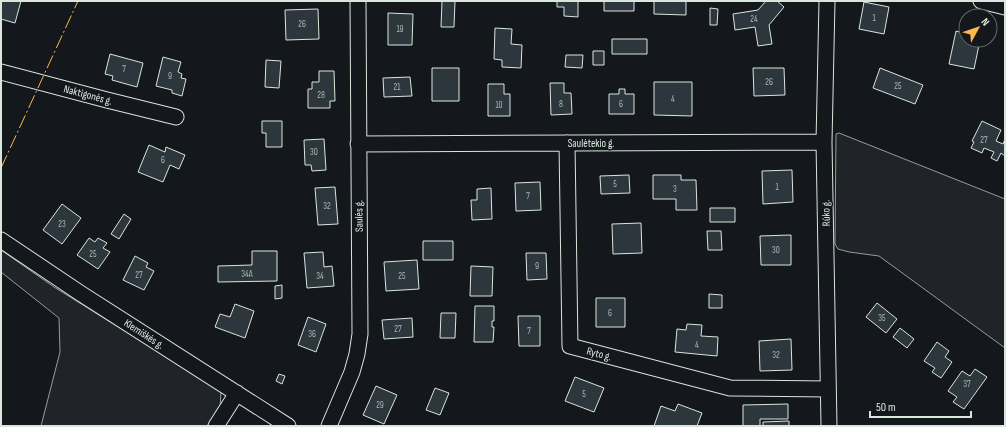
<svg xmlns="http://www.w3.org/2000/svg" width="1006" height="427" font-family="'Sofia Sans Condensed',sans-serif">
  <rect width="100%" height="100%" fill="#14181c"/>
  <path fill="#202428" stroke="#939e99" d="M839,133L1005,199V348L879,256L849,252L838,249L835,244L836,134Z
    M1,250L54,287L221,391L220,409L208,426H41L60,352L59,318L1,272Z"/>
  <path fill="#2c363c" stroke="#d8e6dc" d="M1,1H21L15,23L1,19Z
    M442,1H455L454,27H441Z
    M557,1H578V17L564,16V7H557Z
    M604,1H634V11H604Z
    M654,1H686V15L654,14Z
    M766,1H777L784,7L769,25L772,44L758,46L755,27L735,30L733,14L758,10Z
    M864,2L889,7L884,34L859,29Z
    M710,8L718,9L717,25H710Z
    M318,9L319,39L286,40L285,10Z
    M388,13L413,14L412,45H388Z
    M495,28L512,29L511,44L522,45L521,68L502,67V60L494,59Z
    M956,31L966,34V40H980L974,69L949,64Z
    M612,39H647V54H612Z
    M593,51H604V65H593Z
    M110,54L143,63L137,87L112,80L113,76L105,74Z
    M566,55H583L582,68L565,67Z
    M163,57L181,62L178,72L182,74L181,78L186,79L182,96L172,93V90L156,86Z
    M266,60L281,61L279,88L265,87Z
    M432,68H459V101H432Z
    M753,68H784L785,95L754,96Z
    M880,68L923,85L915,104L873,88Z
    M319,71H334L335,101H330V108H308V89H312V82H319Z
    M410,77L412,96L384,97L383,78Z
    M654,82H692V116L654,115Z
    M550,83H564V93H571L572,114L551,115Z
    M488,84H504V94H510V116H488Z
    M619,89H625V94H634V114H609V94H619Z
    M262,121H282V147H266V133H262Z
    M982,121L1001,130L996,141L1003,144L1005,139V156L1001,153L997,161L991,158L994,152L984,148L982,153L971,148L974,142L972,141Z
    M324,139L326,170L312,171L311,165H305L304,140Z
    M149,145L165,152L166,147L185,155L179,169L170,165L163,182L138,172Z
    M792,170L793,202L763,204L762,171Z
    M629,175L630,193L601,194L600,176Z
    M653,175H681V180H696L697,210H676V199H653Z
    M540,182L541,210L516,211L515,183Z
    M335,187L338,224L318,225L315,188Z
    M491,188L492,219L472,220L471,200H477V189Z
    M62,204L81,218L62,244L43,230Z
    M710,208H735V222H710Z
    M124,214L131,219L119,239L111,234Z
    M641,223L642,253L613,254L612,224Z
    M707,231H721L722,250H708Z
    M791,235V265H761L760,236Z
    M89,238L95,242L98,238L107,243L103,248L110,252L98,269L77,255Z
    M423,241H453V260H423Z
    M252,251H277V281L218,282V266L252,265Z
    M323,252L324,267L332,266L334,286L307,288L304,253Z
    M526,253H546L547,279L527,280Z
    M135,256L148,263L146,267L154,271L144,290L123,280Z
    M417,260L419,289L386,291L384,262Z
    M471,266L493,267L492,296H470Z
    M282,285V298L275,299V286Z
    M709,294L722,295V308H709Z
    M596,298H625V327H596Z
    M877,303L897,319L886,333L866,317Z
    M235,304L254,311L245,338L215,327L220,314L230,317Z
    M475,306H494V321H492V327H494L493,342H474Z
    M441,313H456L455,338H440Z
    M518,316H540V346H519Z
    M308,317L326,324L316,352L298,345Z
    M412,318L413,337L384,339L382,320Z
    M687,324L702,325L701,336L718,337L717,356L675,352L677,329L686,330Z
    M900,328L914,339L907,348L893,337Z
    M791,339L792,370L760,371L759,341Z
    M937,342L949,351L945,357L952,362L941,378L932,372L935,368L924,361Z
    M975,369L987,377L964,409L953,402L957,397L948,391L962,371L970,376Z
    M279,374L285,376L282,384L276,381Z
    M575,377L604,388L594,412L565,401Z
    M376,386L397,395L384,424L363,415Z
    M435,388L449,393L440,415L426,410Z
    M678,404L702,413L697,426H654L661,406L675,411Z
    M788,404V419H760V426H743V405Z
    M789,421V426H763V422Z"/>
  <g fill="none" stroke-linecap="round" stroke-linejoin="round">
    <defs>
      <path id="minor" d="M827,1L824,142L829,426
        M981,1L1005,7
        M1,72L107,100L176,117
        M567,143L570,346L730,388L828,389
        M358,144L824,142
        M1,240L80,293L288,426
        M216,426L237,393
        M329,426L352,372L357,354L360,334L358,1"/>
    </defs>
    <use href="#minor" stroke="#d8e6dc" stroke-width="17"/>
    <use href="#minor" stroke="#14181c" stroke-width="15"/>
    <path stroke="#ffb74d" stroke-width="1" stroke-dasharray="14 3 2 3" stroke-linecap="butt" d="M1,168L78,1"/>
  </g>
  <g text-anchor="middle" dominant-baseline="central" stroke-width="3" stroke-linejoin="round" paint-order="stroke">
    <g font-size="9" fill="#adbab4">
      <text x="874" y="18">1</text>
      <text x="754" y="19">24</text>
      <text x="302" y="24">26</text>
      <text x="400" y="29">19</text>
      <text x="124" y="69">7</text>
      <text x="170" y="76">9</text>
      <text x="769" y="82">26</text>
      <text x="898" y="86">25</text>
      <text x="397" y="87">21</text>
      <text x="321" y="95">28</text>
      <text x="673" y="99">4</text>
      <text x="561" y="104">8</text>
      <text x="621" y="104">6</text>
      <text x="499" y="105">10</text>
      <text x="984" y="140">27</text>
      <text x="314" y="152">30</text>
      <text x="163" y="160">6</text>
      <text x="615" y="184">5</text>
      <text x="777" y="187">1</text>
      <text x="675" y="189">3</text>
      <text x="528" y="196">7</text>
      <text x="327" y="206">32</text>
      <text x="62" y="224">23</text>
      <text x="776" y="250">30</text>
      <text x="93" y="254">25</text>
      <text x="537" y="266">9</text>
      <text x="247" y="274">34A</text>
      <text x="139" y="275">27</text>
      <text x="320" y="276">34</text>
      <text x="402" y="276">25</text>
      <text x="610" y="313">6</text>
      <text x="882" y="318">35</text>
      <text x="398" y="329">27</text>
      <text x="529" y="331">7</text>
      <text x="312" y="334">36</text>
      <text x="697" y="345">4</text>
      <text x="776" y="355">32</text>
      <text x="967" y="384">37</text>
      <text x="584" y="394">5</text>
      <text x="380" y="405">29</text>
    </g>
    <g font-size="11" fill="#d8e6dc" stroke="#14181c">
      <text transform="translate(88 95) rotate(15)">Naktigonės g.</text>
      <text x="591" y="143">Saulėtekio g.</text>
      <text transform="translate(826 213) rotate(-91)">Rūko g.</text>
      <text transform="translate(359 216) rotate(-91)">Saulės g.</text>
      <text transform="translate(144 334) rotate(33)">Klemiškės g.</text>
      <text transform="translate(599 354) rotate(15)">Ryto g.</text>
    </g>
  </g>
  <rect width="1006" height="427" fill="none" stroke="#d8e6dc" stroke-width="4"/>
  <g transform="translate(978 28) rotate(50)"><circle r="19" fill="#14181c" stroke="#626a69"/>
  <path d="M0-3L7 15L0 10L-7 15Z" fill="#ffb74d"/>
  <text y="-6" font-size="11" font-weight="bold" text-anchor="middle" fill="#d8e6dc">N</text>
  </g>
  <path d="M870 411v6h101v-6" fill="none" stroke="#d8e6dc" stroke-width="2"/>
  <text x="876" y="411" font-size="12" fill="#d8e6dc" stroke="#14181c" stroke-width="3" paint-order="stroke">50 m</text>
</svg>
